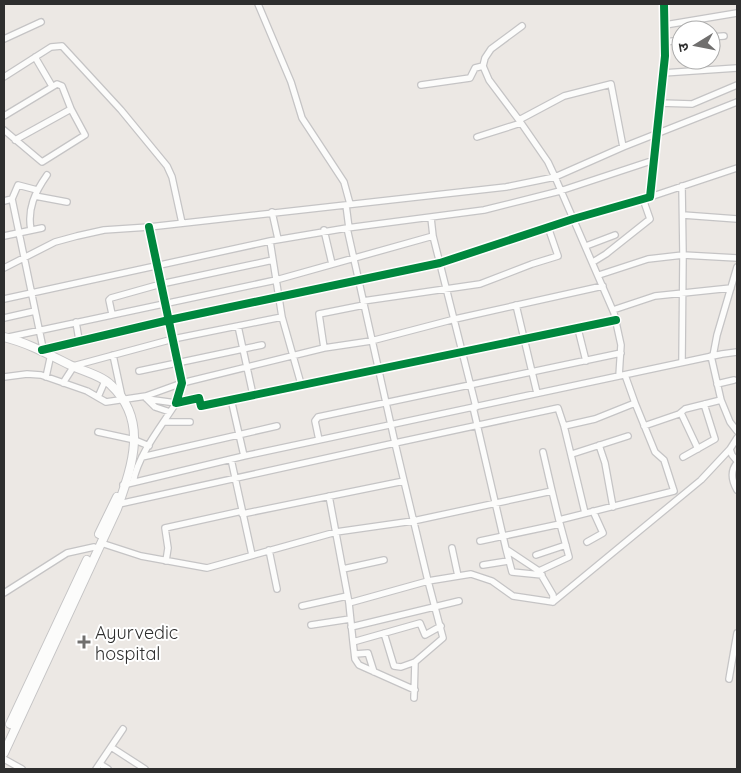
<svg xmlns="http://www.w3.org/2000/svg" width="741" height="773" font-family="Quicksand,'Noto Sans Devanagari',sans-serif">
  <rect width="100%" height="100%" fill="#ece8e4"/>
  <g fill="none" stroke-linecap="round" stroke-linejoin="round">
    <defs>
      <path id="street" d="M258,4L291,82L302,118L344,182L350,204
        M665,25L737,13
        M522,26L491,49L485,58L483,66L489,80L519,120L548,162L555,177L623,147L737,102
        M711,37L724,36
        M4,39L41,22
        M665,42L681,40
        M35,57L52,86
        M663,73L737,68
        M4,77L51,47L62,46L121,110L167,166L172,177L182,223
        M421,85L470,78L475,68L483,66
        M660,103L692,104L737,85
        M4,116L57,84L62,86L71,109
        M519,120L564,96L611,84L623,147
        M4,130L42,162L85,135L71,109L15,140
        M477,137L521,123
        M682,186L683,255L737,258
        M35,196L67,202
        M650,197L737,168
        M12,199L18,185L37,190
        M4,201L12,199L43,348
        M346,205L349,228
        M272,212L278,239
        M683,215L737,219
        M149,227L182,383L176,403L199,398L201,406L616,320
        M31,230C27,209 35,192 47,175
        M324,230L332,264
        M4,236L42,228
        M433,236L476,407
        M586,246L615,235
        M593,262L606,254L650,219L643,199
        M4,268L55,242L77,236L104,230L149,227L506,187L555,177L614,313L621,345L619,376
        M599,275L648,259L683,255L682,362
        M4,299L270,241
        M363,301L480,284L532,264L558,256L548,227
        M516,305L537,393
        M613,310L655,296L731,288
        M112,314L109,300L111,298L161,284L273,260
        M4,318L35,311
        M76,322L79,340
        M238,326L243,349L262,345
        M578,329L586,361
        M9,337L276,280L433,236L431,218
        M324,348L319,314L364,305
        M42,350L169,320L440,263L573,219L650,197L665,56L664,4
        M113,355L122,397
        M713,356L717,335L737,267
        M73,366L173,339L282,317
        M139,371L243,349L253,395
        M4,377L27,374L41,375L87,391L106,402L146,396L182,383L324,348L371,341L455,319L603,286
        M46,377L51,354
        M63,383L74,366
        M301,384L282,317L270,241L347,228
        M717,384L734,380
        M98,397L105,381
        M146,398L155,407L170,412
        M231,399L244,456
        M721,400L730,422L737,431
        M473,407L506,549L539,571L569,557L559,520L674,491L664,460L655,452L635,403
        M681,413L698,449
        M164,422H190
        M564,426L585,513
        M644,426L679,414L685,409L721,400L711,356
        M98,432L135,440L149,446
        M737,438L730,449L732,455L737,461
        M319,440L315,421L318,417L621,353
        M599,445L605,463L613,507
        M543,452L552,491
        M572,454L628,436
        M142,457L277,426
        M683,457L715,439L704,404
        M231,459L252,555
        M737,463C730,471 732,481 737,490
        M404,481L428,581L349,603L353,642L420,623L425,635L441,626
        M133,482C139,453 161,427 176,403L147,399
        M123,485L244,456L722,354L737,352
        M329,496L349,603
        M119,504L395,443L347,228L484,210L560,191L654,160
        M242,514L404,481L395,443L558,408L564,426L595,419L635,403L625,375
        M480,541L560,524
        M587,542L603,533L593,511
        M101,543L141,556L207,568L336,532L413,521L552,491L559,520
        M452,548L458,576
        M506,549L512,572L542,575
        M269,550L277,589
        M536,555L566,545
        M166,561L168,548L165,528L242,511
        M483,565L508,561
        M343,569L384,560
        M4,593L67,553L94,547
        M553,602L701,480L730,449
        M302,606L347,596
        M311,625L350,619
        M351,627L459,601
        M384,633L394,666L401,667L415,662L443,638L428,581L471,574L492,581L513,596L553,602V595L539,571
        M353,642L355,659L359,665L415,690
        M355,654L368,653L374,672
        M729,679L737,633
        M414,698L415,662
        M111,747L145,769
        M4,759L22,769
        M100,764L108,769
        M96,769L123,729"/>
      <path id="secondary" d="M4,337C28,343 48,354 70,365C82,371 101,375 111,385C149,421 132,466 117,509L4,753
        M99,534L117,497
        M10,724L87,560"/>
    </defs>
    <use href="#street" stroke="#c5c4c5" stroke-width="8"/>
    <use href="#secondary" stroke="#c5c4c5" stroke-width="10"/>
    <use href="#street" stroke="#fcfcfb" stroke-width="5.5"/>
    <use href="#secondary" stroke="#fcfcfb" stroke-width="8"/>
    <defs>
      <path id="cycleway" d="M149,227L182,383L176,403L199,398L201,406L616,320
        M42,350L169,320L440,263L573,219L650,197L665,56L664,4"/>
    </defs>
    <use href="#cycleway" stroke="#fff" stroke-width="11"/>
    <use href="#cycleway" stroke="#00873e" stroke-width="8"/>
  </g>
  <path fill="#706f6e" stroke="#fff" stroke-width="2" d="M81.5 634.5h5v5h5v5h-5v5h-5v-5h-5v-5h5z"/>
  <g text-anchor="middle" dominant-baseline="central" stroke-width="4" stroke-linejoin="round" paint-order="stroke">
    <g font-size="18" fill="#2e2e2e" stroke="#fff" text-anchor="start">
      <text x="95" y="632">Ayurvedic<tspan x="95" dy="21">hospital</tspan></text>
    </g>
  </g>
  <rect width="741" height="773" fill="none" stroke="#2e2e2e" stroke-width="10"/>
  <g transform="translate(696 45) rotate(260)"><circle r="24" fill="#ffffff" stroke="#ababab"/>
  <path d="M0-4L9 19L0 12L-9 19Z" fill="#706f6e"/>
  <text y="-8" font-size="14" font-weight="bold" text-anchor="middle" fill="#2e2e2e">उ</text>
  </g>
</svg>
